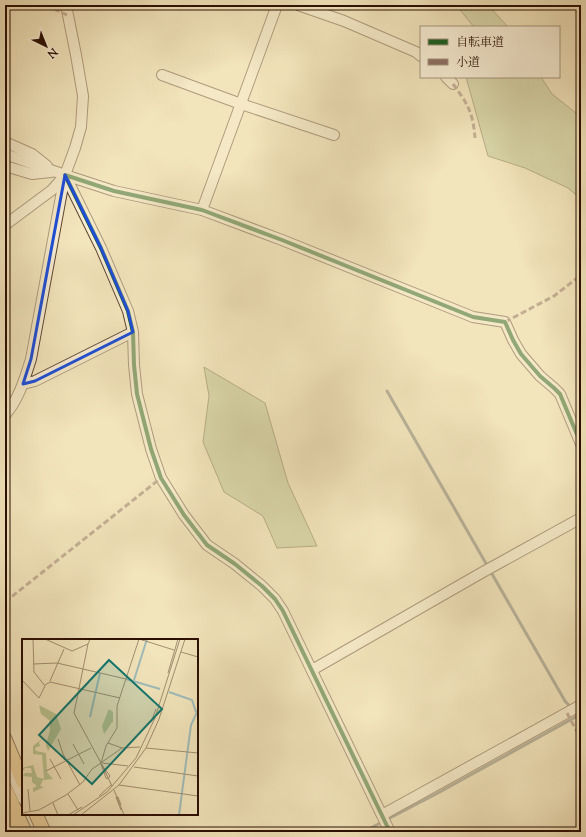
<svg xmlns="http://www.w3.org/2000/svg" width="586" height="837" font-family="'Sorts Mill Goudy','Noto Serif JP',serif">
  <rect width="100%" height="100%" fill="#f2e4bb"/>
  <filter id="stains"><feTurbulence type="fractalNoise" baseFrequency=".005" numOctaves="4"/><feColorMatrix values="0 0 0 0 .2 0 0 0 0 .09 0 0 0 0 .02 0 0 0 .5 -.17"/></filter>
  <radialGradient id="worn" r=".72"><stop offset=".6" stop-color="#630" stop-opacity="0"/><stop offset="1" stop-color="#630" stop-opacity=".3"/></radialGradient>
  <path fill="#b9c491" stroke="#72694a" d="M456,5H488L508,27H474Z
    M466,77H541L552,94L581,117V199L568,188L525,168L488,156Z
    M204,367L265,403L288,483L317,546L277,548L263,516L224,492L203,442L209,396Z"/>
  <g fill="none" stroke-linecap="round" stroke-linejoin="round">
    <path stroke="#717670" stroke-width="3" d="M387,391L565,701L578,715
      M363,832L436,794L581,714"/>
    <defs>
      <path id="minor" d="M298,5L344,21L416,52L421,56
        M162,75L241,104L334,135
        M446,77L453,84
        M5,142L32,154L47,166
        M5,154L65,175L75,148L81,127L83,96L76,55L66,5
        M5,166L32,174L51,172
        M65,175L101,248L128,311L133,332L134,365L137,394L151,449L161,478L184,515L207,545L235,564L262,586L275,599L283,611L390,832
        M65,175L114,191L202,210L282,240L473,317L505,322L513,340L521,354L540,376L554,388L560,394L581,444
        M202,210L277,5
        M5,225L52,190L65,175
        M23,384L35,381L133,332
        M5,415C19,399 25,378 31,359L65,175
        M312,670L483,572L581,518
        M5,759L23,799
        M382,815L581,705"/>
      <path id="major" d="M5,739L23,782
        M36,814L44,832"/>
      <path id="highway" d="M5,790L24,832
        M5,821L10,832"/>
    </defs>
    <use href="#minor" stroke="#5d4430" stroke-width="12"/>
    <use href="#major" stroke="#2b0e02" stroke-width="15"/>
    <use href="#highway" stroke="#2b0e02" stroke-width="17"/>
    <use href="#minor" stroke="#f7edd3" stroke-width="10"/>
    <use href="#major" stroke="#e9c27e" stroke-width="13"/>
    <use href="#highway" stroke="#e9c27e" stroke-width="15"/>
    <path stroke="#8d6e63" stroke-width="3" stroke-dasharray="6 3" stroke-linecap="butt" d="M46,5L67,15
      M453,84C468,104 473,113 475,138
      M505,322L554,296L581,275
      M5,602L161,478
      M567,713L581,739"/>
    <defs>
      <path id="cycleway" d="M65,175L101,248L128,311L133,332L134,365L137,394L151,449L161,478L184,515L207,545L235,564L262,586L275,599L283,611L390,832
        M65,175L114,191L202,210L282,240L473,317L505,322L513,340L521,354L540,376L554,388L560,394L581,444"/>
    </defs>
    <use href="#cycleway" stroke="#f7edd3" stroke-width="6"/>
    <use href="#cycleway" stroke="#1b5e20" stroke-width="4"/>
  </g>
  <path d="M0 0H586V837H0ZM65,175L101,248L128,311L133,332L35,381L23,384L31,359Z" fill="#f2e4bb" fill-opacity=".55" fill-rule="evenodd"/>
  <path fill="none" stroke="#1d4ed8" stroke-width="3" stroke-linejoin="round" d="M65,175L101,248L128,311L133,332L35,381L23,384L31,359Z"/>
  <g transform="translate(22 639)">
    <rect width="176" height="176" fill="#f2e4bb"/>
    <path d="M17,66L34,75L39,90L26,112L24,106L28,91L27,81L19,75ZM87,70L91,73V82L82,95L80,87ZM21,99L17,103L18,107L13,109L14,112L24,114L25,133L31,140L21,141L18,147L22,148L11,153V149L15,147L10,143V138L1,137L3,134H10L9,129H3L0,133V129L11,126L15,138L22,140L20,116L11,115V107Z" fill="#b9c491"/>
    <path fill="none" stroke="#9fbcba" stroke-width="2" d="M104,40L138,50M112,41L125,0M147,53L170,61L174,73M68,78L78,34M157,176L169,86L176,71"/>
    <path fill="none" stroke="#a28e71" stroke-width="1" d="M23,0L50,12L66,5L68,0M117,0L152,11M66,5L52,74L79,124M159,13L176,18M11,25L35,24L104,40M146,34L156,0M0,41L17,59L23,47L12,33L11,0M28,42L42,10M23,46L28,43L98,59M129,83L134,70M36,100L41,115L58,146M86,104L100,109M51,105L62,125M124,109L176,114M28,120L39,140M80,123L100,109L118,108M79,124L84,107L95,89V67L117,0M80,124L106,127M79,125L88,137L86,140L84,139ZM112,128L176,137M24,132L69,109M97,146L176,157M6,150L8,172M92,151L102,176M46,155L56,171M77,157L89,146M31,164L36,176M99,171L94,158H96L99,166M0,174L17,171L44,156L61,143L70,130L79,124L90,147M46,176L60,168M51,176L85,153L114,119L133,79L158,0M59,176L97,146L124,109L137,80L163,0"/>
    <path fill="#0f766e" fill-opacity="0.15" stroke="#0f766e" stroke-width="2" d="M87,21L140,70L70,145L17,96Z"/>
    <rect width="176" height="176" fill="none" stroke="#2b0e02" stroke-width="2"/>
  </g>
  <rect width="586" height="837" fill="none" stroke="#f2e4bb" stroke-width="20"/>
  <rect x="6" y="6" width="574" height="825" fill="none" stroke="#2b0e02" stroke-width="2"/>
  <rect x="10" y="10" width="566" height="817" fill="none" stroke="#2b0e02"/>
  <rect x="420" y="26" width="140" height="52" fill="#f7edd3" stroke="#a5947f"/>
  <rect x="428" y="39" width="20" height="6" fill="#1b5e20" stroke="#a5947f"/>
  <text x="456" y="46" font-size="12" fill="#2b0e02">自転車道</text>
  <rect x="428" y="59" width="20" height="6" fill="#8d6e63" stroke="#a5947f"/>
  <text x="456" y="66" font-size="12" fill="#2b0e02">小道</text>
  <g transform="translate(46 46) rotate(137)" stroke="#f7edd3" stroke-width="3" paint-order="stroke">
  <path d="M0-3L7 15L0 10L-7 15Z" fill="#2b0e02"/>
  <text y="-6" font-size="11" font-weight="bold" text-anchor="middle" fill="#2b0e02">N</text>
  </g>
  <rect width="100%" height="100%" filter="url(#stains)"/>
  <rect width="100%" height="100%" fill="url(#worn)"/>
</svg>
